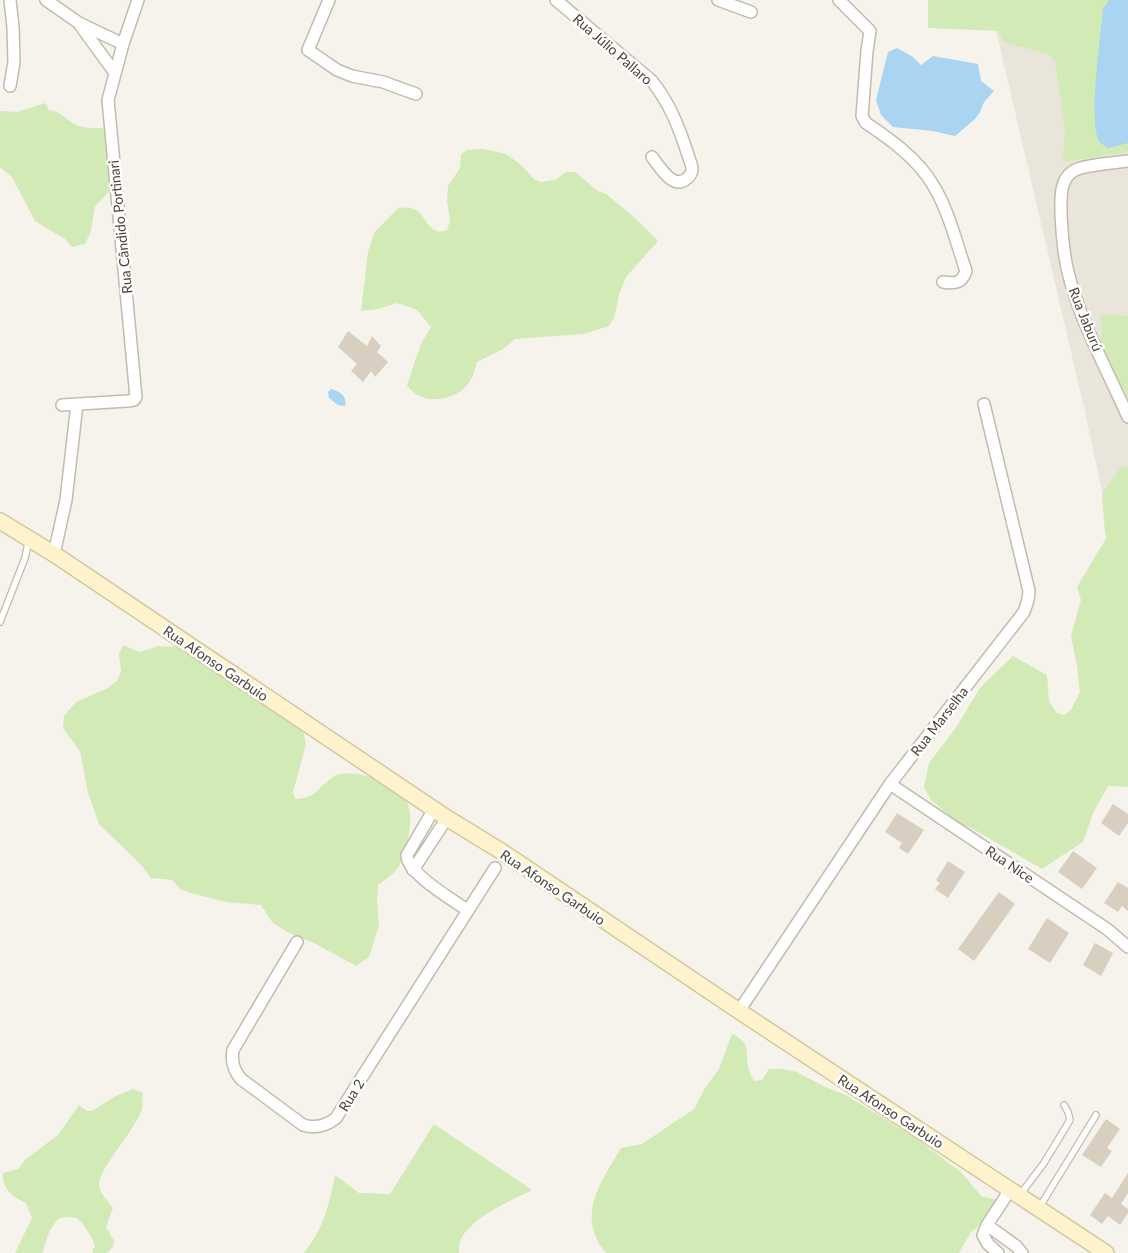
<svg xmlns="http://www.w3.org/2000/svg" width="1128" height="1253" font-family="Lato,sans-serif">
  <rect width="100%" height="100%" fill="#f6f3ec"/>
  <path fill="#eae5da" d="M989,0H1128V613L1085,412Z"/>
  <path fill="#d2eab5" d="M928,0H1128V152L1063,162L1065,129L1055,61L1048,54L1003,42L999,31L928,28Z
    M45,103L49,110C60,111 65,118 74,124C82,128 94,129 103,128L110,150L112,185L109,192L95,206L91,231L85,244L72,247L65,239L35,221L12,177L0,167V111L17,112Z
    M483,149L506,154L520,164L535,180L541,182L555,180L566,172H575L598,191L606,194L635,218L658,241L626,277L619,295L614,318L609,326L583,334L515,339L503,349L477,362C475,369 473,378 468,384C454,402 419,406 407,385L421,344L431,327L417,310L397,303L378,309L361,311L368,252L374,233L398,208C402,208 407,207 410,208C428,211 426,238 447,230L450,221L447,201L448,186L460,168L461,154L467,150Z
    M1102,314L1128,316V399L1117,390L1097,353L1102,334L1100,318Z
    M1121,467H1128V787L1108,786L1094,811L1083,842L1042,869L973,829L958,823L931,800L924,787L929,763L955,729L980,688L1013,656L1047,675L1049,701L1057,713L1064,715L1071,710L1080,692L1077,666L1071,636L1081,600L1077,587L1107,537L1105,534L1102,494Z
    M123,645L140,652L159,646L178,647L197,653L302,726L306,744L293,792L295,799C313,798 314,793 327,782C330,780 333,776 336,775C356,769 399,782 407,802C411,811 411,823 409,832C404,861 403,868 378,885L377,902L379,925L369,957L356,966L314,943L287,932L272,922L261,905L226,902L190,893L180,889L172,880L151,878L142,866L99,824L88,793L80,751L63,728L64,716L76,702L106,689L117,681L121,672L119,654Z
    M732,1034C753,1044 744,1052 749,1070C750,1073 752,1078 754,1081L762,1080L769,1069H782L797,1072L823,1086L846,1095L917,1139L962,1173L981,1196L998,1200L999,1210L971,1232L959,1253H606C575,1216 601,1182 621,1148L642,1144L694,1109L705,1088L719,1069Z
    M133,1089L143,1093C142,1098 143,1105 142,1109C136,1129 98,1170 99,1184C99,1193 108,1201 113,1208L106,1227L114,1241L113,1247L107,1253H93L92,1251L95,1247C94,1241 91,1237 88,1232C79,1216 75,1215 58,1219L50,1230L42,1253H15L32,1218L26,1203C13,1197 2,1189 3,1173L18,1169L26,1159L58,1135L79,1105L87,1111H92L116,1096Z
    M434,1124L532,1190C510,1201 470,1218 460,1241C459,1245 459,1249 459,1253H304C324,1228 329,1205 335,1175L359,1193L390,1194Z"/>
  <path fill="#a9d4f2" d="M1109,0H1128V143L1108,148C1105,146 1100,143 1099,141C1088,122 1101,34 1103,9Z
    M897,48L913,57L921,65L933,56L978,64L981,81L994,91L984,102L980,112L975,119L955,136L933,131L893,127L881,115L876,100L888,52Z
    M331,389C341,392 347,396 345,406L338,405L329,398L328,392Z"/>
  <path fill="#d8cfc1" d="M348,331L367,346L372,336L381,346L377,352L388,362L375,377L371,371L363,382L351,371L357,364L338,347Z
    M1113,804L1128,814V823L1119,836L1101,823Z
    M897,813L924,830L908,854L899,848L902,843L885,832Z
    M1073,851L1097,868L1082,889L1058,872Z
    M948,861L965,872L948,898L935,889L940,883L936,880Z
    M1118,882L1128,888V911L1122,906L1118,912L1104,903Z
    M999,892L1015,904L974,961L958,949Z
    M1047,918L1069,933L1050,963L1028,949Z
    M1095,943L1113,953L1101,976L1083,965Z
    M1106,1119L1120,1129L1107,1148L1112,1151L1101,1167L1082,1155Z
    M1128,1173V1193L1121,1204L1128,1209V1213L1120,1225L1108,1216L1102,1224L1090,1215L1105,1193L1112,1198Z"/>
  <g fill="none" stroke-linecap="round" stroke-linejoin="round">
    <defs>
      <path id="lane" d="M0,622L25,558L29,539
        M1019,1196L1044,1163L1070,1120L1068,1112L1064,1105
        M1039,1208L1096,1115"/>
      <path id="street" d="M10,0L13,27L14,62L10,86
        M46,0L79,23L123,44
        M329,0L308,50L337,70L352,76L383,82L416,94
        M556,0L652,81C670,104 679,127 688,155C689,159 692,165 692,169C692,173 689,177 686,179C673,190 659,166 652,157
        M718,0L751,12
        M839,0L870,31L867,51L862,116L866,123C890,139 918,159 933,185C949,211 956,242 966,271C962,283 955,284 943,282
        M80,25L115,73
        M1128,161C1116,163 1080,165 1072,172C1059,181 1061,201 1061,215C1062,234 1063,253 1068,272C1080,322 1107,369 1128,417
        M62,405L128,401L134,400L136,397L108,100L123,44L138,0
        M54,554L66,500L77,404
        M890,784L1107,929L1128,947
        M434,809L407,855C406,873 453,900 467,910
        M413,870L447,818
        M297,942L233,1050C231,1061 233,1070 241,1079L303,1125C316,1129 326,1126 336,1118L495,868
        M739,1011L890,784L1024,612L1028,600L1029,591L984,404
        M987,1225L1016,1246L1022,1253
        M998,1253L988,1244L983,1235L987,1225L1010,1190"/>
      <path id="secondary" d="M0,521L54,554L447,818L504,853L739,1011L1106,1253"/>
    </defs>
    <use href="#lane" stroke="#c2bbae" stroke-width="8"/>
    <use href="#street" stroke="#c2bbae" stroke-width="14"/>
    <use href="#secondary" stroke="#d6c79b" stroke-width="18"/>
    <use href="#lane" stroke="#fff" stroke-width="5.5"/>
    <use href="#street" stroke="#fff" stroke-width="11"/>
    <use href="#secondary" stroke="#fff3cd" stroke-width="15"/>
  </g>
  <g text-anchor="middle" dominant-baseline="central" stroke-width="5" stroke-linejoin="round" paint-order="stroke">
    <g font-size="14" fill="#4b4439" stroke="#fff">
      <text transform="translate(613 49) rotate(41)">Rua Júlio Pallaro</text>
      <text transform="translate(120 227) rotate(-96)">Rua Cândido Portinari</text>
      <text transform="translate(1086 319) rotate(68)">Rua Jaburú</text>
      <text transform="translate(216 663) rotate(34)">Rua Afonso Garbuio</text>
      <text transform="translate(939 721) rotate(-52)">Rua Marselha</text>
      <text transform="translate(1010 864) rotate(34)">Rua Nice</text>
      <text transform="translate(553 887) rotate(34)">Rua Afonso Garbuio</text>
      <text transform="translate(351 1095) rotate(-58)">Rua 2</text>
      <text transform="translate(891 1111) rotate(33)">Rua Afonso Garbuio</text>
    </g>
  </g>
</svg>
